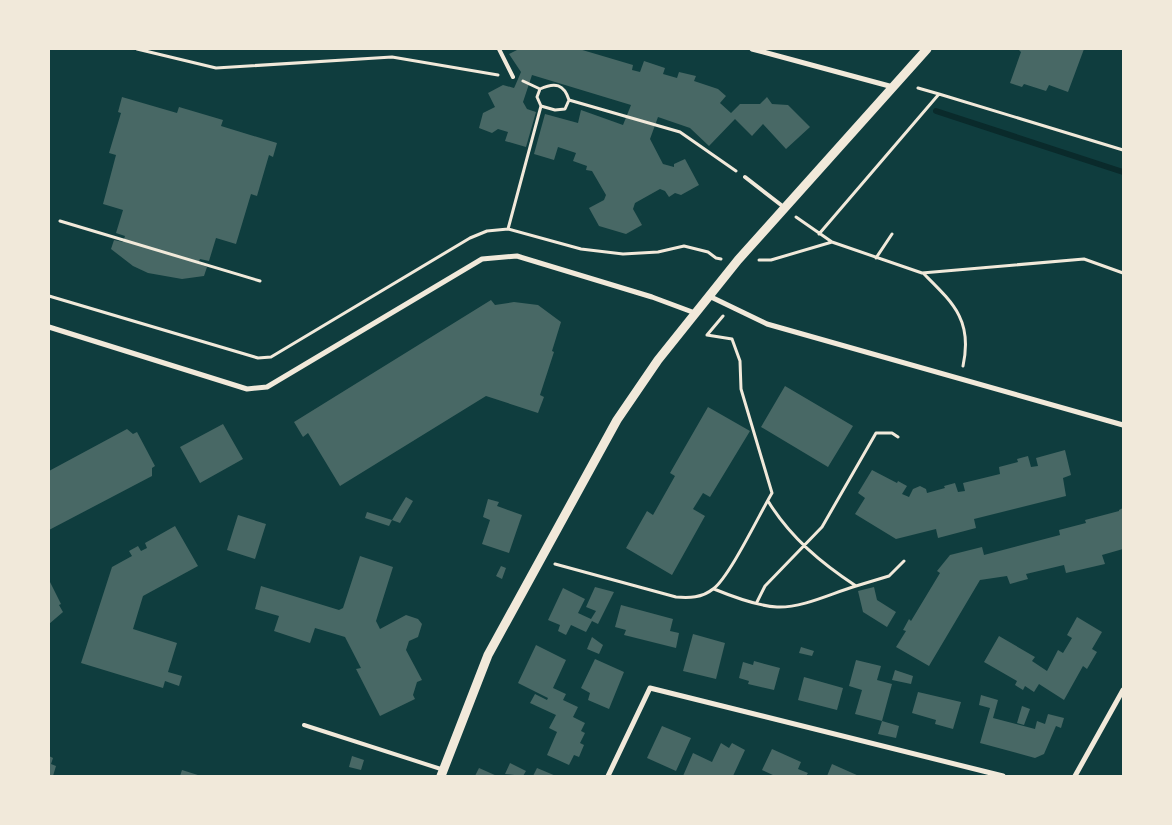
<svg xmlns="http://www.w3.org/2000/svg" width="1172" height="825" font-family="Karla,sans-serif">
  <rect width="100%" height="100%" fill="#0f3d3e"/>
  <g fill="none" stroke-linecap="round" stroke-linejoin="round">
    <path stroke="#0a2a2b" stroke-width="6" d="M936,111L1123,172"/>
  </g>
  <path fill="#486865" d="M519,49H579L633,65L632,70L640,72L644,61L665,68L663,74L677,78L679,72L696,76L694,81L718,89L726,96L720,103L731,113L740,104H760L767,97L772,104L788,105L810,127L786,149L763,124L752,136L735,119L709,146L690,128L658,117L650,139L663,164L674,167V164L685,159L699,185L681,195L675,193L669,197L665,191L660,189L635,203L633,209L642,225L626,234L599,226L589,208L604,200L606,195L592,171L586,170L587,166L573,161L576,153L558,147L554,160L534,154L545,114L578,123L581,110L623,125L631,105L532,75L523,102L527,109L536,112L526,147L505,141L508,132L498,129L492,133L479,128L483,113L495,107L488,93L503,85L514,88L515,86L521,72L509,54Z
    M1018,49H1084L1068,92L1049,85L1046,91L1024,84L1022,87L1010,83L1021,52Z
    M122,97L177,113L179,107L223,120L221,126L277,143L273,157L269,155L257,196L251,194L236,244L216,238L209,261L200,259L199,261V264L207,267L204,276L182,279L148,273L133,266L111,249L114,240L123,242L125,236L116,233L123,210L103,204L116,155L109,153L121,113L118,112Z
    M491,300L495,305L514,302L538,305L561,322L552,351L554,352L540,395L544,397L538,413L486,396L340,486L308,433L303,437L294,422Z
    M785,386L853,426L828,467L761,427Z
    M708,407L750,431L710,497L703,493L693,509L705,516L672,575L626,548L647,511L653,515L675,476L670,473Z
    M223,424L243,459L200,483L180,447Z
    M127,429L133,434L137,432L155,466L152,468V476L49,530V471Z
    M1065,450L1071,475L1063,478L1066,496L974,519L976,528L938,538L936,529L896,539L855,514L865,498L858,493L872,470L897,483L898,481L907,486L902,494L909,497L913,489L920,486L926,489L927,493L945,488L944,486L955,483L958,492L965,491L963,483L1000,474L999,467L1018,462L1017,459L1028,456L1031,467L1038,466L1036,458Z
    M406,497L413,501L400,523L392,520Z
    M488,499L499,502L497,506L522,515L509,553L482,544L490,520L483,517Z
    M1123,508V549L1102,555L1105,564L1066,573L1064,565L1026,574L1028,579L1010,584L1007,576L980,580L929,666L896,647L906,631L903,630L909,619L911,621L940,573L937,571L950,555L982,547L984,555L1060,535L1059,530L1086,523L1085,520L1119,511V510Z
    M367,512L392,520L389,526L365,518Z
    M238,515L266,524L255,559L227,550Z
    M175,526L198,566L143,596L133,629L177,643L168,672L182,676L179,686L165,681L163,688L81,663L112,567L132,556L129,551L138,546L141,551L147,548L145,543Z
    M360,556L393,567L376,621L380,629L406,615L418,619L422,624L418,637L409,641L406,650L422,680L417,682L413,695L415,699L380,716L356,669L361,668L345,637L315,628L310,643L274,631L279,616L255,609L261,586L339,610L343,608Z
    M501,566L506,568L502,579L496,576Z
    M49,580L61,604L59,605L63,612L49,624Z
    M595,587L614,592L598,624L592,621L586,632L571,625L566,635L558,631L560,625L548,620L563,588L585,599L578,613L591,619L596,611L586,607Z
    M874,587L877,600L896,612L887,627L863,612L858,591Z
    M621,605L673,619L670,631L679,633L676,648L624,635L626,630L615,627Z
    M1077,617L1102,632L1092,649L1097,652L1087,669L1083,666L1064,700L1039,684L1034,692L1025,686L1023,690L1015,685L1017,681L984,662L999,636L1035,657L1032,661L1047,671L1058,650L1063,653L1072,638L1067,635Z
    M693,634L725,643L716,679L683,671Z
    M592,637L603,645L599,654L587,649Z
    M536,645L566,660L553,688L566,694L563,700L578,707L573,717L585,723L581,731L585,733L580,743L584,745L579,757L574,755L569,765L547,755L557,732L549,728L556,715L530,703L535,694L547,700L548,698L518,683Z
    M801,647L814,651L812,656L799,653Z
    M595,659L624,672L609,709L588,700L590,693L581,688Z
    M856,660L881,666L877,680L892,684L882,721L855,714L862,690L849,686Z
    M754,661L780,668L774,690L748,684L749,681L739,678L743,662L753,665Z
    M895,670L913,676L911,684L892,680Z
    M804,677L843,688L837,710L798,700Z
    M918,692L961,702L953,729L935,724L936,720L912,713Z
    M981,695L998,700L993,718L1035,729L1037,721L1045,724L1048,714L1064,718L1061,728L1056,726L1044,754L1035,758L980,743L990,708L979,705Z
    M1022,706L1030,709L1024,725L1017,723Z
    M882,721L899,726L896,738L878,734Z
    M662,726L691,738L676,771L647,758Z
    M721,743L729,748L732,743L745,750L733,776H683L693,753L712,762Z
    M772,749L801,762L798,769L808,773L806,776H775L762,770Z
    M49,756L53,758L51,764L56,766L53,776H49Z
    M352,756L364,760L361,770L349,767Z
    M510,763L526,771L523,776L505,774Z
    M832,764L859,776H827Z
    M479,768L497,776H475Z
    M537,768L556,776H533Z
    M182,770L201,776H180Z"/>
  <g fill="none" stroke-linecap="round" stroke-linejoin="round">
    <path stroke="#f1e9da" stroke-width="3" d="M137,49L216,68L392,57L498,75
      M523,81L540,89C555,82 564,84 569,100L680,132L736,171
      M918,88L939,94
      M540,89L537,97L541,106
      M796,217L832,242
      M60,221L260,281
      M508,229L541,106L555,110L565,109L569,100
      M819,234L939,94L1123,150
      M876,258L892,234
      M759,260H771L832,242L922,273L1084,259L1123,273
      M923,273C953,303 973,320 963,366
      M49,296L258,358L271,357L470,238L487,231L508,229L581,249L623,254L658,252L684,246L708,252L716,258L721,259
      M768,501C790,537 821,563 856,586L889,576L904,561
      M555,564L676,597C689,598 702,598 713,589C729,578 760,513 772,493L741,389L740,361L732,339L707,335L723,316
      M714,589C731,596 759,606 777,607C803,608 832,593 856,586
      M757,602L765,586L822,527L876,433H892L898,437"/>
    <path stroke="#f1e9da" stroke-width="4" d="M499,49L513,77
      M745,177L785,208
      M304,725L444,770"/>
    <path stroke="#f1e9da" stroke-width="5" d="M752,49L893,87
      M709,296L767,324L1123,425
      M49,327L247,389L267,387L482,259L517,256L652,297L695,313
      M608,776L650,688L1003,776
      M1075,776L1123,690"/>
    <path stroke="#f1e9da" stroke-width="9" d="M441,776L488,655L617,420L658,360L738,260L927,49"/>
  </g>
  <rect width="1172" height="825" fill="none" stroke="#f1e9da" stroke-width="100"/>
</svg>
